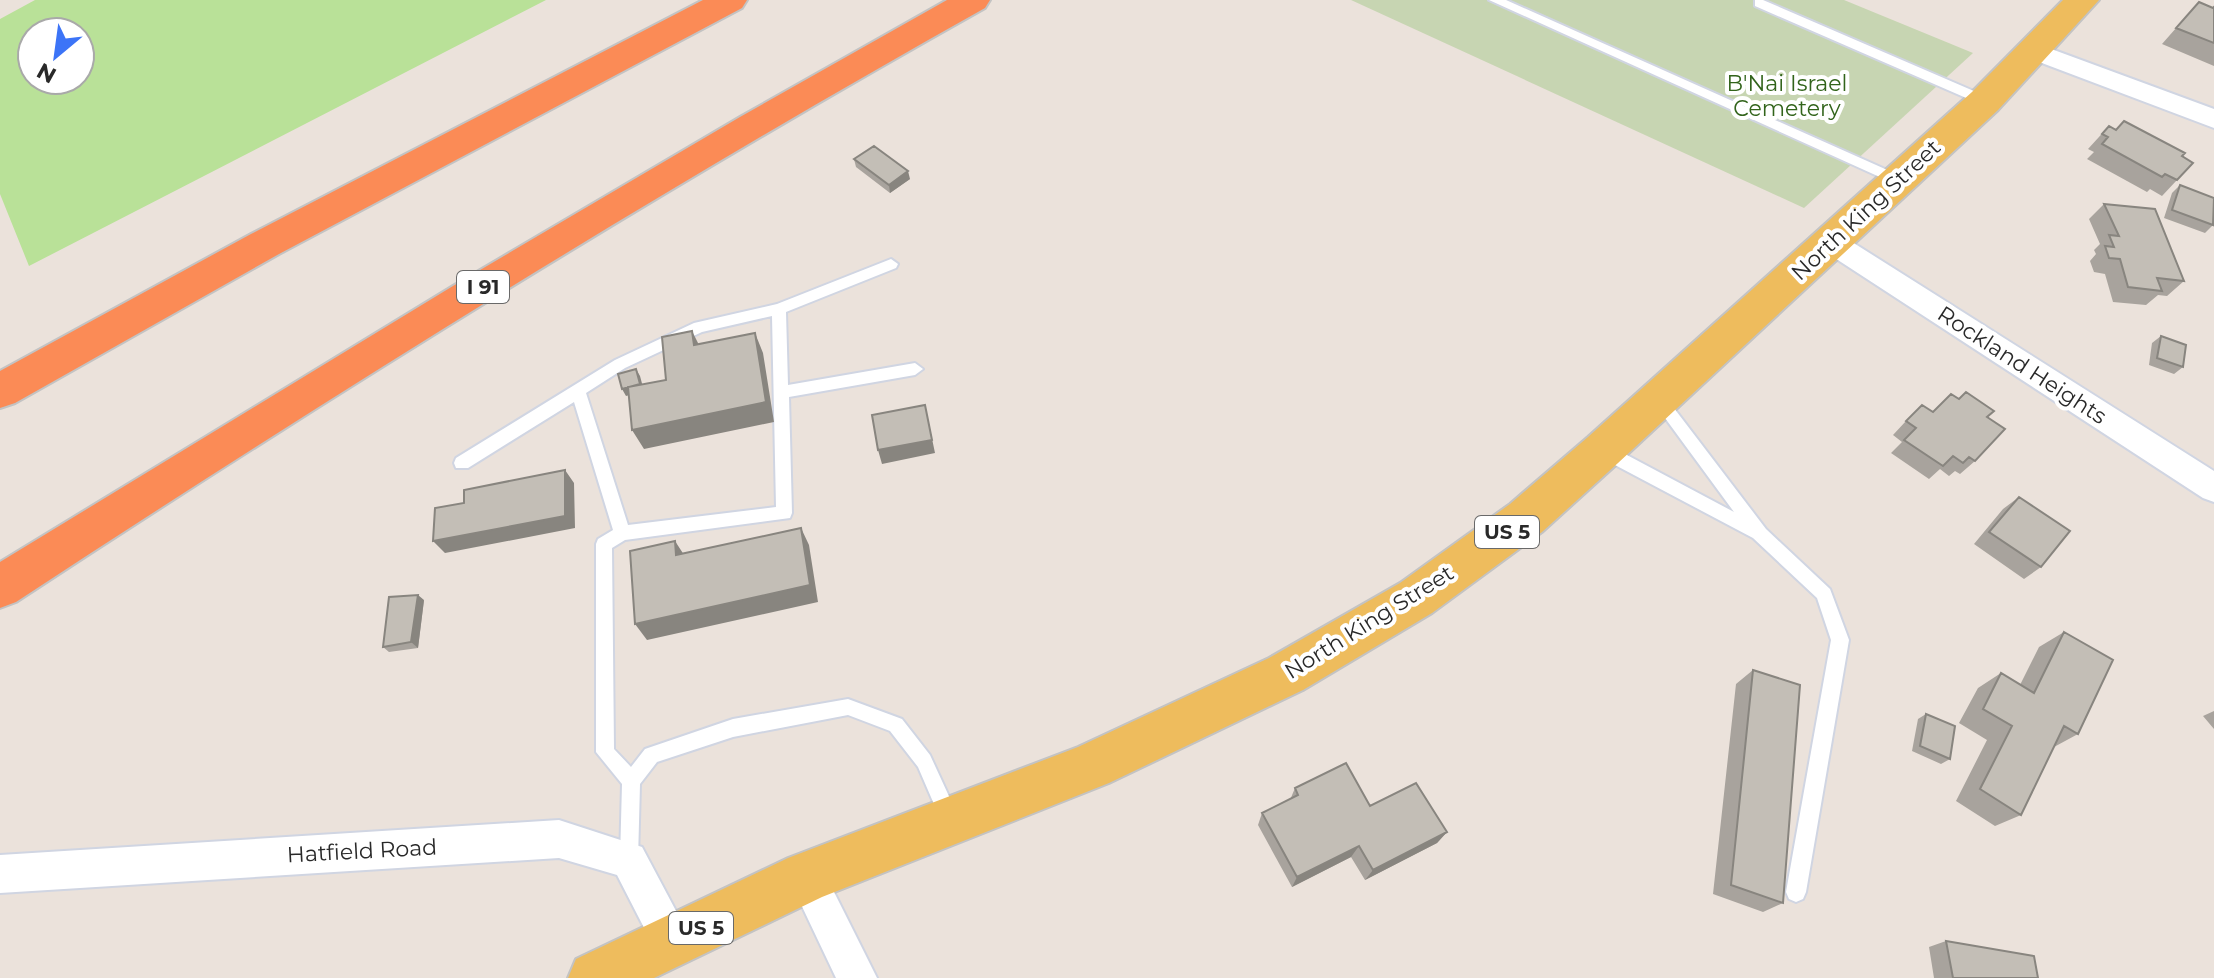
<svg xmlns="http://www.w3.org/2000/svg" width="2214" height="978" font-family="Montserrat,sans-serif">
  <rect width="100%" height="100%" fill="#ebe2db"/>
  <path fill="#b9e198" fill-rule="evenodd" d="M35,0H546L29,266L0,194V19ZM32,32H80V80H32Z"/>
  <path fill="#c7d5b2" d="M1351,0H1844L1973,53L1804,208Z"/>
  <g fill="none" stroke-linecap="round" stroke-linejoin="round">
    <defs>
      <path id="service" d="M1489,0H1506L1903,177L1905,180L1903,183H1893Z
        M1755,0H1763L1990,98L1991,101L1990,104H1980L1755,6Z
        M891,259L898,264L896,268L786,312L788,385L915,363L923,369L915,375L789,397L792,513L790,518L625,540L612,548L614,749L631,767L645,749L733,719L848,699L902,719L930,755L959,818L957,825L950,827L943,825L918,767L890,731L848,715L733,737L657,762L640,784L638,860L636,867L629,869L622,867L620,860L622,784L596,752V544L598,539L613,530L574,402L468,468H456L454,463L456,458L615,360L694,323L777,304ZM772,316L776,507L628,525L586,393L625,368L702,332Z
        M1659,393L1664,395L1766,529L1830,589L1849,640L1806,892L1803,899L1796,902L1789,899L1786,892L1831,640L1817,598L1753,538L1598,456L1596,451L1598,446H1610L1734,512L1654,403L1651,399L1654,395Z"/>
      <path id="minor" d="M2035,43L2214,109V128L2026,57L2022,51L2026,45Z
        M1831,231L1841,235L2214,471V502L2203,498L1821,249L1817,242L1821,235Z
        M559,820L642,847L692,941L686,955L672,961L658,955L617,875L559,858L0,893V855Z
        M807,858L820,864L877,978H836L788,877L794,864Z"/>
      <path id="primary" d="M2063,0H2099L1998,110L1618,463L1542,532L1432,613L1303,690L1109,783L822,897L654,978H568L576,959L788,858L1078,747L1269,658L1400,583L1510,504L1588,437L1972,92Z"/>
      <path id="motorway" d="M703,0H747L742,8L279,254L15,403L0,408V371L251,234Z
        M947,0H990L985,8C655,193 333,394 16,602L0,608V562L453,286L740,117Z"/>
    </defs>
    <use href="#service" stroke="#d0d5e2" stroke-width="4"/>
    <use href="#minor" stroke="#d0d5e2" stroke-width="4"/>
    <use href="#primary" stroke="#c3c3c3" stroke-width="4"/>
    <use href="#motorway" stroke="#c3c3c3" stroke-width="4"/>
    <use href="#service" fill="#fff" fill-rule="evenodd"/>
    <use href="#minor" fill="#fff" fill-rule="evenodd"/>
    <use href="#primary" fill="#eebc5d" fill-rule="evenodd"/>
    <use href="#motorway" fill="#fb8b56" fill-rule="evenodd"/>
  </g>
  <path fill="#a8a39d" d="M2199,2L2212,8L2214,6V66L2162,44Z
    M2109,126L2182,156L2177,180L2162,196L2150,189L2147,192L2087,159L2094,152L2088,149Z
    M854,159L910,179L890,193L856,167Z
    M2180,185L2213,225L2205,233L2164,218L2172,193Z
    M2104,204L2184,281L2167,296L2158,295L2146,305L2113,302L2105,274L2094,272L2090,261L2096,254L2094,250L2100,244L2089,219Z
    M2161,336L2183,367L2174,374L2149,365L2152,343Z
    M1933,412L1987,417L1975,461L1960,474L1955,471L1949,476L1940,469L1929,479L1891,453L1902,442L1893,435L1906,421Z
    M2019,497L2041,567L2024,579L1974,544L2003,509Z
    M424,600L418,648L389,652L383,647Z
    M2064,632L2078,734L2054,747L2021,815L1995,826L1956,801L1987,740L1959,723L1978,688L2001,673L2020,685L2039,647Z
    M1753,670L1783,903L1763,912L1713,894L1736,684Z
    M2214,711V729L2203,716Z
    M1926,714L1950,759L1941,764L1912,751L1918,719Z
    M1295,788L1370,806L1447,832L1437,843L1365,880L1351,857L1292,887L1258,825L1262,813L1290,800Z
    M1946,941L2038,978H1934L1929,947Z"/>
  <path fill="#88857f" d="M908,171L910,179L890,193L889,185Z
    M692,331L702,351L694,345Z
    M755,333L763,353L774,422L644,449L632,430Z
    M636,369L640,376L644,391L626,396L622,389Z
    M925,405L935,453L882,464L878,450Z
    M565,470L574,483L575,528L445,553L433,541Z
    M801,528L809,545L818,602L647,640L635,624Z
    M675,541L686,558L676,555Z
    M418,595L424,600L418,648L411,642Z
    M1447,832L1437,843L1365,880L1373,870Z
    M1359,846L1351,857L1292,887L1297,877Z"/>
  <path fill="#c3beb6" stroke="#88857f" stroke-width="2" d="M2199,2L2213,8L2214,7V43L2176,28Z
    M2124,121L2185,153L2182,156L2193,163L2177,180L2165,174L2162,177L2102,144L2108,137L2102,134L2109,126L2116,130Z
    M874,146L908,171L889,185L854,159Z
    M2180,185L2214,198L2213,225L2172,210Z
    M2104,204L2155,209L2184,281L2157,278L2162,291L2128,287L2120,259L2109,258L2105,246L2114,247L2109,235L2119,236Z
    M692,331L694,345L755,333L766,402L632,430L628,387L666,380L662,337Z
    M2161,336L2186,345L2183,367L2157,358Z
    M636,369L640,384L622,389L618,374Z
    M1966,392L1994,411L1987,417L2005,429L1975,461L1969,457L1963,463L1953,456L1943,466L1904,440L1916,428L1906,421L1922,405L1933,412L1951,394L1959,399Z
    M925,405L932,440L878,450L872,415Z
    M565,470V516L433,541L435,508L464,503V490Z
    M2019,497L2070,531L2041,567L1989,532Z
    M801,528L810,585L635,624L630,551L675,541L676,555Z
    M418,595L411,642L383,647L389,597Z
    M2064,632L2113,660L2078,734L2064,726L2021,815L1980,789L2012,726L1983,709L2001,673L2034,693Z
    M1753,670L1800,685L1783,903L1731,885Z
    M1926,714L1955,726L1950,759L1920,746Z
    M1346,763L1370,806L1416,783L1447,832L1373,870L1359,846L1297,877L1262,813L1298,795L1295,788Z
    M1946,941L2034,956L2038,978H1953Z"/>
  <g text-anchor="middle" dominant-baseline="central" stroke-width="8" stroke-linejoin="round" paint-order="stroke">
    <g fill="#fff" stroke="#696969" stroke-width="2">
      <rect x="457" y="271" width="52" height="32" rx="6"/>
      <rect x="1475" y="516" width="64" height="32" rx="6"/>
      <rect x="669" y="912" width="64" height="32" rx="6"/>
    </g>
    <g font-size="20" font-weight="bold" fill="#292929">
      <text x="483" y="287">I 91</text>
      <text x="1507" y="532">US 5</text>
      <text x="701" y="928">US 5</text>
    </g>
    <g font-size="22" fill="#32641b" stroke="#fff">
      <text x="1787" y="83">B'Nai Israel<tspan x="1787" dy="25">Cemetery</tspan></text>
    </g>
    <g font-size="22" fill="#292929" stroke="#fff">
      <text transform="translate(1866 210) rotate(-43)">North King Street</text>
      <text transform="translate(2022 365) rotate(33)">Rockland Heights</text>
      <text transform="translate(1369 622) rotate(-32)">North King Street</text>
      <text transform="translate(362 851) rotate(-3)">Hatfield Road</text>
    </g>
  </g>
  <g transform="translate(56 56) rotate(209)"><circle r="38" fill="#ffffff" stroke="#a9a9a9" stroke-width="2"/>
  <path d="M0-6L14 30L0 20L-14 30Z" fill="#3c74f7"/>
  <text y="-12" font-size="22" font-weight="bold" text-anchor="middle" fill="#292929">N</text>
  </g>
</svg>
